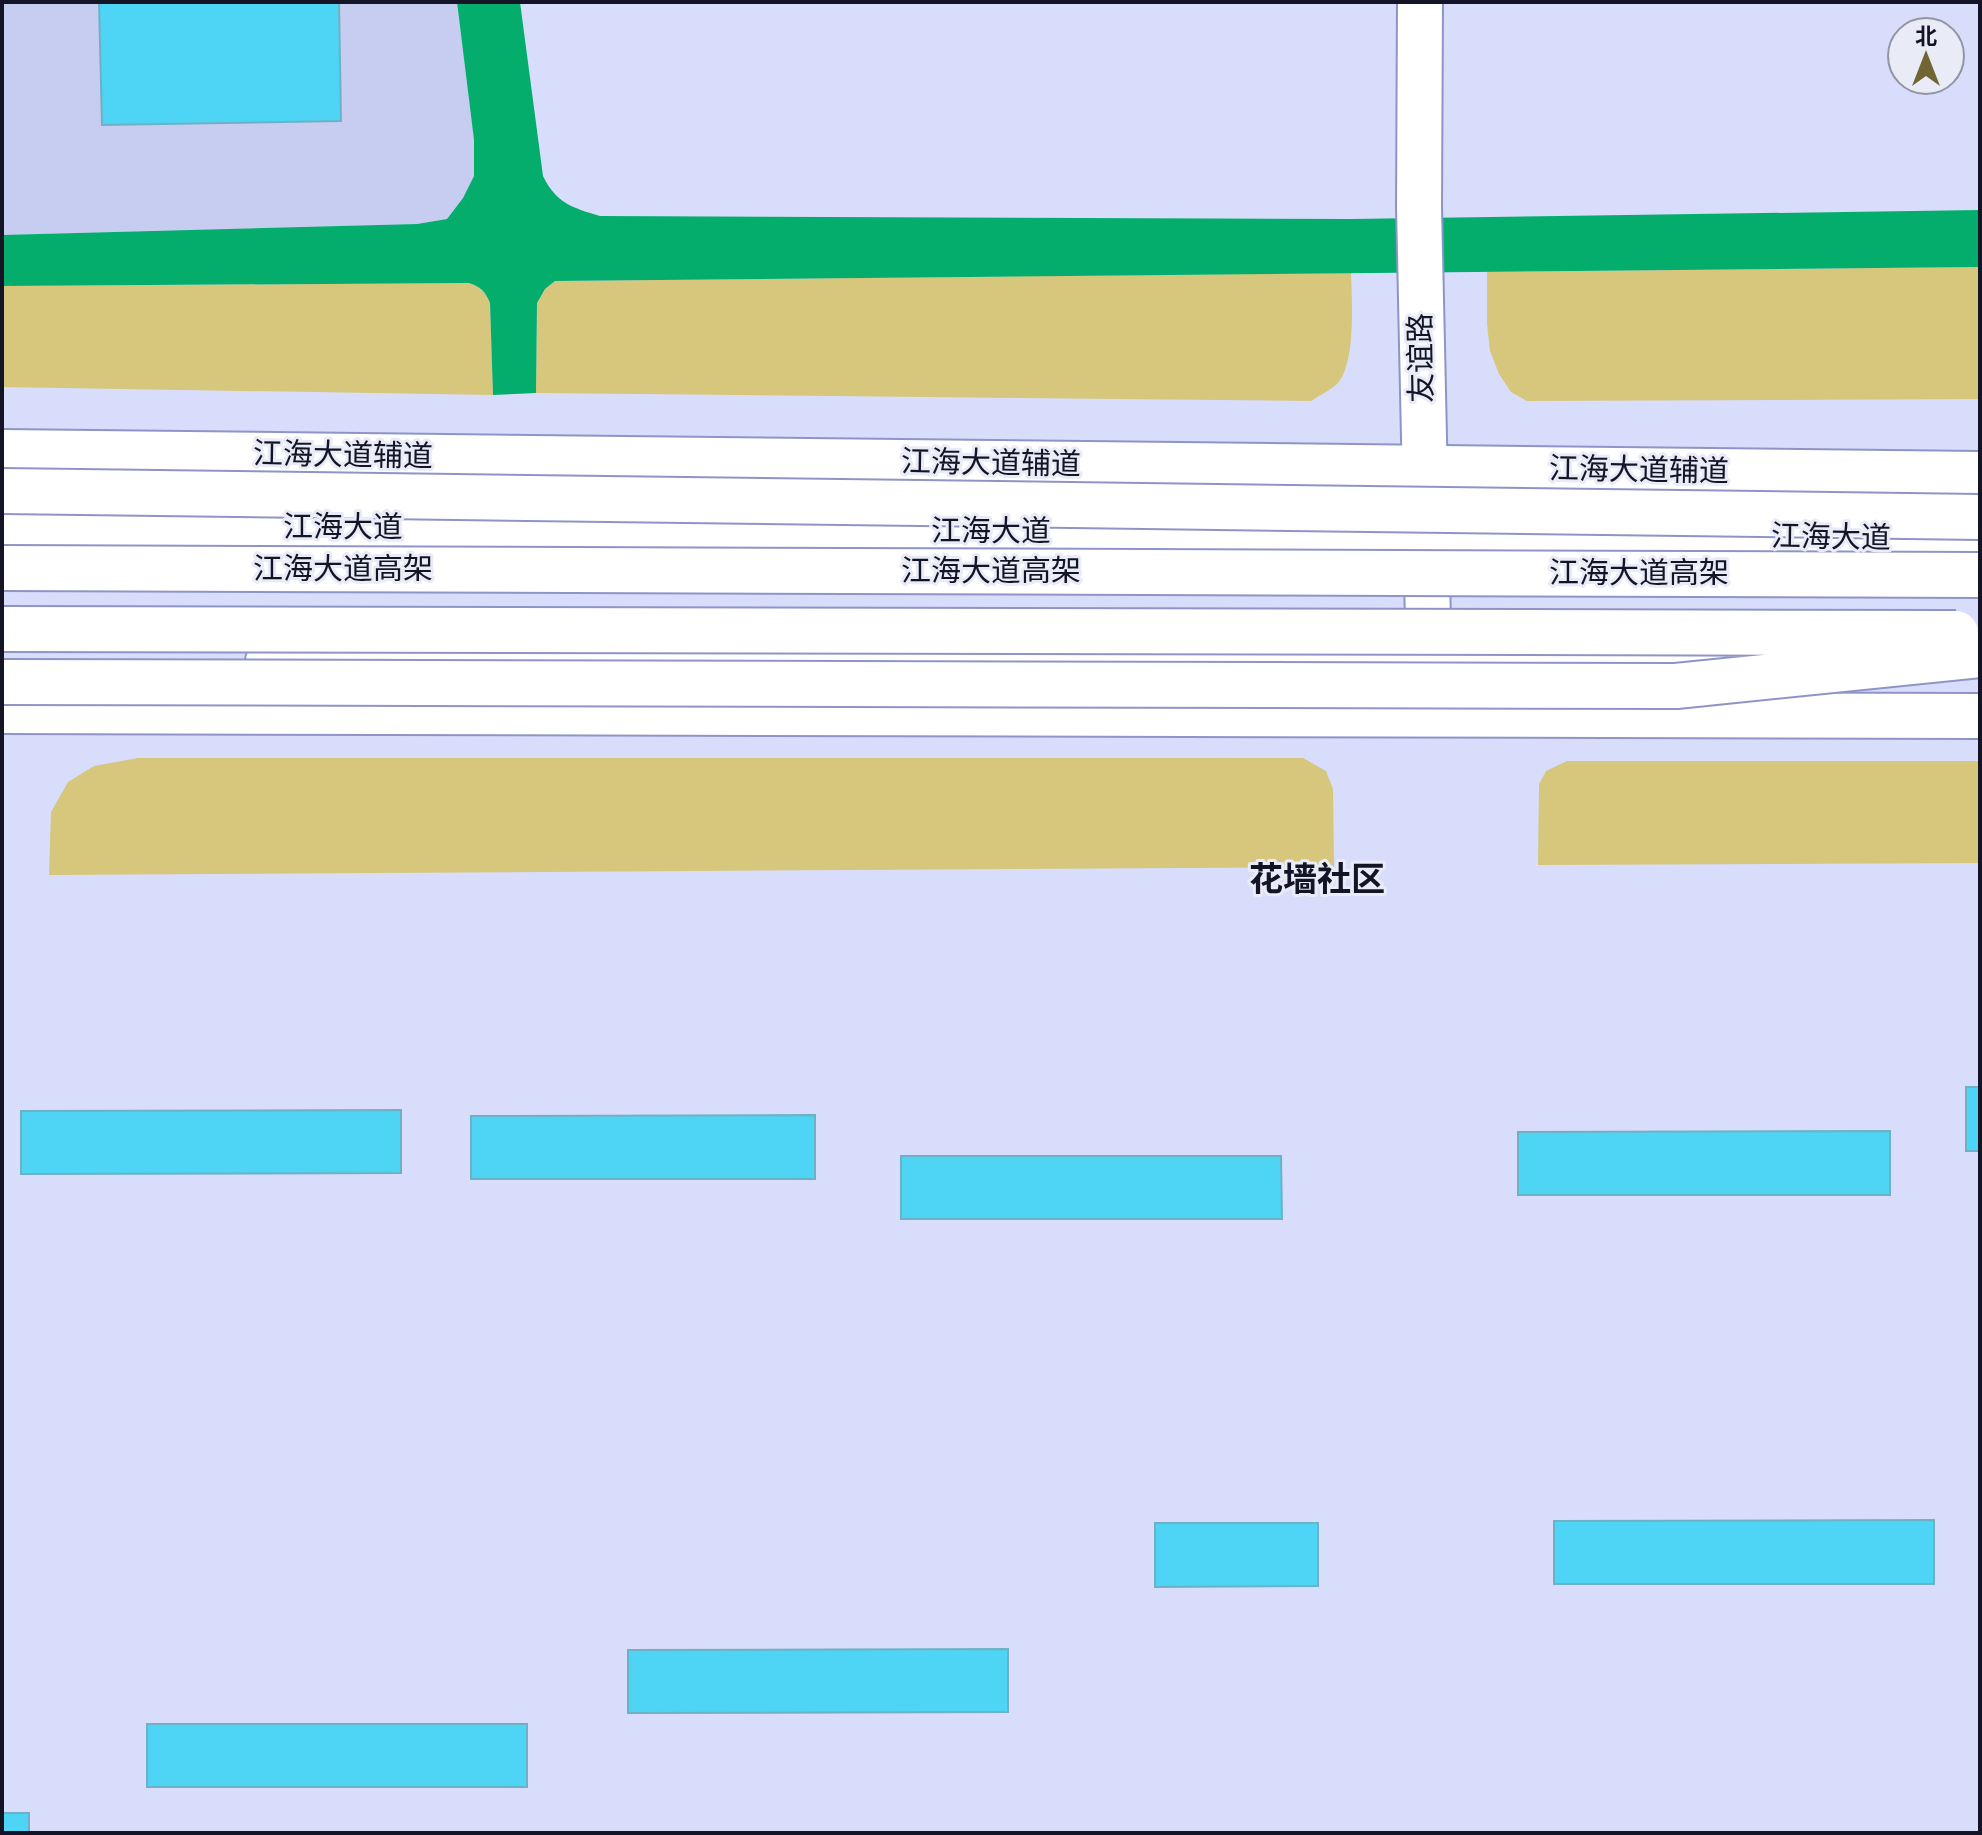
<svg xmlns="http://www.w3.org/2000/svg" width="1982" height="1835" font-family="'Sofia Sans Condensed','Noto Sans SC',sans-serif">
  <rect width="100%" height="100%" fill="#d8ddfc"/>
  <path fill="#c7cdf0" d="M2,2H457L474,140V176L463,198L447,219L417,224L2,235Z"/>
  <path fill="#d6c77d" d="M1980,267V399L1527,401L1511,392L1499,374L1490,351L1487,324V272Z
    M1351,273C1352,299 1356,365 1337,384C1330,390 1319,396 1311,401L536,393L537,303L545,289L555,281Z
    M469,283C481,287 485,291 490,303L493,395L2,387V286Z
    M138,758H1303L1326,771L1333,789L1334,867L49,875L51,812L68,782L94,766Z
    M1567,761H1980V863L1538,865L1539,784L1546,771Z"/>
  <path fill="#04ad6c" d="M457,2H520L543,176C556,203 573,208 600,216L1351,219L1980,210V267L555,281L545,289L537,303L536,393L493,395L490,303C485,291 481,287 469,283L2,286V235L417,224L447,219L463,198L474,176V140Z"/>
  <path fill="#4ed4f5" stroke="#6fb1c4" stroke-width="2" d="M99,2H339L341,121L102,125Z
    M1966,1087H1980V1151H1966Z
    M401,1110V1173L21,1174V1111Z
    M815,1115V1179H471V1116Z
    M1890,1131V1195H1518V1132Z
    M901,1156H1281L1282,1219H901Z
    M1934,1520V1584H1554V1521Z
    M1155,1523H1318V1586L1155,1587Z
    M1008,1649V1712L628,1713V1650Z
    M147,1724H527V1787H147Z
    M2,1813H29V1833H2Z"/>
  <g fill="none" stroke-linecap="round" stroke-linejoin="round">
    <defs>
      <path id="secondary" d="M1420,2L1419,207L1429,668"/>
      <path id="primary" d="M2,452L1980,474
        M2,527L1427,534L1980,539
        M268,661L1736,664
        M2,711L1980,716"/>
    </defs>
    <use href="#secondary" stroke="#8e95c6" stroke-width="48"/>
    <use href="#primary" stroke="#8e95c6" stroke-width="48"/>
    <use href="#secondary" stroke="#fff" stroke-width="44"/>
    <use href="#primary" stroke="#fff" stroke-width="44"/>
    <defs>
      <path id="highway-bridge" d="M2,491L1980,517
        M2,568L1980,575
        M2,629L1956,633
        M2,682L1676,686L1980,655"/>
    </defs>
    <use href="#highway-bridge" stroke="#8e95c6" stroke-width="48" stroke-linecap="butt"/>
    <use href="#highway-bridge" stroke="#fff" stroke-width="44"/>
  </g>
  <g text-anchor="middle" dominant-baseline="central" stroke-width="6" stroke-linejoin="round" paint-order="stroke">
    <g font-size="30" fill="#131527" stroke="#e9ebf6">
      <text transform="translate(1422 358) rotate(-91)">友谊路</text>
      <text transform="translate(343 456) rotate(1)">江海大道辅道</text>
      <text transform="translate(991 464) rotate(1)">江海大道辅道</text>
      <text transform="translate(1639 471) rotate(1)">江海大道辅道</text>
      <text x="343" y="528">江海大道</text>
      <text x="991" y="532">江海大道</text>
      <text transform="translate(1831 538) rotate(1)">江海大道</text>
      <text x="343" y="570">江海大道高架</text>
      <text x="991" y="572">江海大道高架</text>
      <text x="1639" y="574">江海大道高架</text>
    </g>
    <g font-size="34" font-weight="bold" fill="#131527" stroke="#e9ebf6">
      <text x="1317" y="880">花墙社区</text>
    </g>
  </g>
  <rect width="1982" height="1835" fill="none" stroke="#131527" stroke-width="8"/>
  <g transform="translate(1926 56)"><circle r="38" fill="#e9ebf6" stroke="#9395a3" stroke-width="2"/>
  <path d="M0-6L14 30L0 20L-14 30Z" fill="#716633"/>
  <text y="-12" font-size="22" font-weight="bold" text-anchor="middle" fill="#131527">北</text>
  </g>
</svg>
